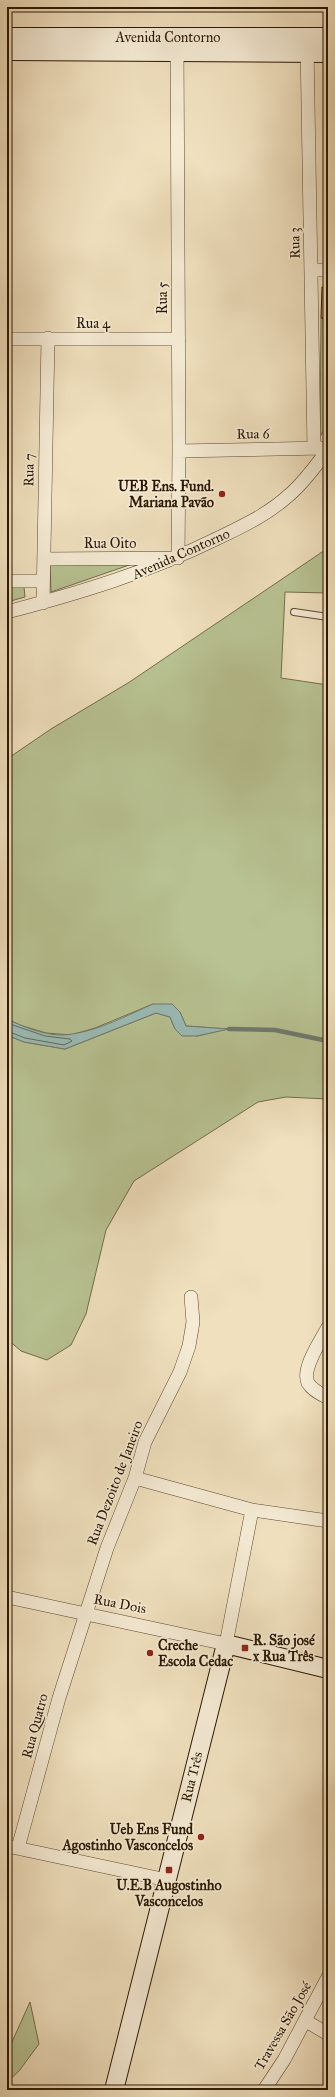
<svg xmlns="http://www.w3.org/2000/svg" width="335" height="2097" font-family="'IM FELL Great Primer',serif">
  <rect width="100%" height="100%" fill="#f0e0be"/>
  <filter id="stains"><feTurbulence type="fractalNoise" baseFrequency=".005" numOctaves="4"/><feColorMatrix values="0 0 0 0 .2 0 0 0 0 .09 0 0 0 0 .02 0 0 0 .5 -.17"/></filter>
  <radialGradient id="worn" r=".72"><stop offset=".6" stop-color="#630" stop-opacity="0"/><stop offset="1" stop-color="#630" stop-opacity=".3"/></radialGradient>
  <path fill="#b8c292" stroke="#726c4a" d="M321,318H328V422L320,437Z
    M328,548V593L285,592L281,678L328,685V1099L286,1097L258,1102L134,1181L106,1230L86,1314L71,1345L47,1360L21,1351L7,1339V1035L24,1042L65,1049L156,1013L170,1017L175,1029L197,1036L227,1029L186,1026L180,1012L153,1004L95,1028L71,1035L46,1033L20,1025L7,1019V759L51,729L128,683Z
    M135,563L51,592L50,565Z
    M7,587H24L25,597L7,602Z
    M30,2002L39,2044L19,2071L7,2082V2047L11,2044Z"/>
  <path fill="#9bbcb7" stroke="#6e7a6e" d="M153,1004H172L180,1012L186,1026L229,1029L197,1036H182L175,1029L170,1017L156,1013L65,1049L24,1042L7,1035V1019C26,1028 51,1038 72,1034C100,1030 128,1015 153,1004Z"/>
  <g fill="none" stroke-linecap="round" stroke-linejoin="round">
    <path stroke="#636a5c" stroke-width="1" d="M7,1023L45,1036L70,1039L72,1041L64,1045L25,1038L7,1031"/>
    <path stroke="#6e7a6e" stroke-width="4.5" d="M229,1029L275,1030L328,1041"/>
  </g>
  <path fill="#d89775" stroke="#2b1701" d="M322,287H328V318H321Z"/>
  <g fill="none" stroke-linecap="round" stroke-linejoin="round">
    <defs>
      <path id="lane" d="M294,612L328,617"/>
      <path id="street" d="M307,45L314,448
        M311,270H328
        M7,339H179
        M179,451L322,448
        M44,559L178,558L179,451L177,43
        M7,581H43
        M43,603L48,338
        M7,612C79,593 149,572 216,539C241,527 267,515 288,496C304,483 315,466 328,450
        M328,1327C321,1340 301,1369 308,1383C312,1390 321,1394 328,1398
        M135,1478L252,1510L328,1521
        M7,1597L226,1644L252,1510
        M7,1846L167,1880
        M18,1848L59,1698L107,1548L135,1478L145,1442L180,1372L189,1346L193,1322L191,1297
        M306,2021L328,2034
        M264,2090L284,2060L328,1977"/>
      <path id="secondary" d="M7,37H328
        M7,51L328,53
        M114,2090L226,1644L328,1669"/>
    </defs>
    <use href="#lane" stroke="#5c4930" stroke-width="8"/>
    <use href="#street" stroke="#5c4930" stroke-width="14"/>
    <use href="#secondary" stroke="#2b1701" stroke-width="20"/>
    <use href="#lane" stroke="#f5ebd5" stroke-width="6"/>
    <use href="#street" stroke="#f5ebd5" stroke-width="13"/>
    <use href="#secondary" stroke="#f5ebd5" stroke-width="18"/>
  </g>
  <g fill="#8f2418" stroke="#f5ebd5" stroke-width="1.5">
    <circle cx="222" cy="494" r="4"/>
    <rect x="241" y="1644" width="8" height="8" rx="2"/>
    <circle cx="150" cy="1653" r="4"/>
    <circle cx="201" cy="1837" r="4"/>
    <rect x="165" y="1866" width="8" height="8" rx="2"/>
  </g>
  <g text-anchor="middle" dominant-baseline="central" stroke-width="3.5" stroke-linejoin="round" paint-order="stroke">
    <g font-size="14" fill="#2b1701" stroke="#f5ebd5">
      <text x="168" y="37">Avenida Contorno</text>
      <text transform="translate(295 243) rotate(-91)">Rua 3</text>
      <text transform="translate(162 298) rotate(-90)">Rua 5</text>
      <text x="93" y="323">Rua 4</text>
      <text transform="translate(253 434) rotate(-1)">Rua 6</text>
      <text transform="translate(29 470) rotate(-89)">Rua 7</text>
      <text x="110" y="543">Rua Oito</text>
      <text transform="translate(181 554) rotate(-24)">Avenida Contorno</text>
      <text transform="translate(115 1483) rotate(-69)">Rua Dezoito de Janeiro</text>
      <text transform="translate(120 1604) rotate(11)">Rua Dois</text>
      <text transform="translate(35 1726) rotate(-75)">Rua Quatro</text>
      <text transform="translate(192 1777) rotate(-76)">Rua Três</text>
      <text transform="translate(283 2026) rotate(-60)">Travessa São José</text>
    </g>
    <g font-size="14" font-weight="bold" fill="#2b1701" stroke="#f5ebd5" text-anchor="end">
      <text x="214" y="486">UEB Ens. Fund.<tspan x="214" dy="16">Mariana Pavão</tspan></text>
      <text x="253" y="1640" text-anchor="start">R. São josé<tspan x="253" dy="16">x Rua Três</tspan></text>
      <text x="158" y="1645" text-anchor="start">Creche<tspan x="158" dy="16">Escola Cedac</tspan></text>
      <text x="193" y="1829">Ueb Ens Fund<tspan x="193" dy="16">Agostinho Vasconcelos</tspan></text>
      <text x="169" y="1885" text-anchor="middle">U.E.B Augostinho<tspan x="169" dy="16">Vasconcelos</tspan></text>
    </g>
  </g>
  <rect width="335" height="2097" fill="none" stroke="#f0e0be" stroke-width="24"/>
  <rect x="8" y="8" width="319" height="2081" fill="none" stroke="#2b1701" stroke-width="2"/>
  <rect x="12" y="12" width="311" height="2073" fill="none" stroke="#2b1701"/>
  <rect width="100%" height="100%" filter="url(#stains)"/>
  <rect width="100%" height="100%" fill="url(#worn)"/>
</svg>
